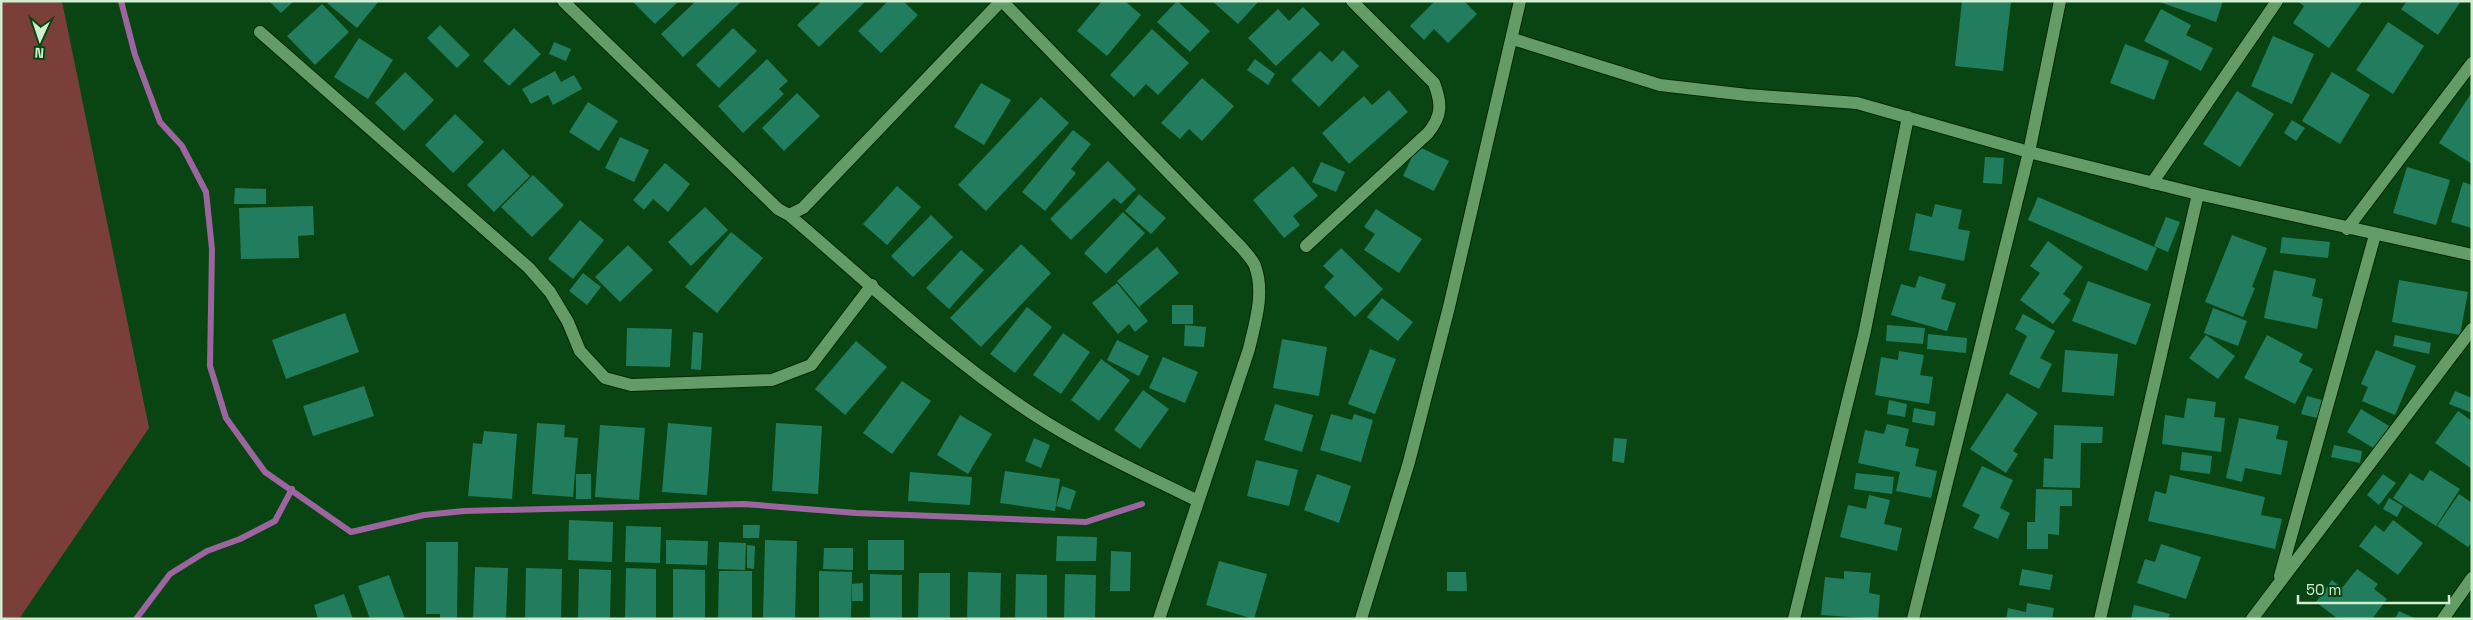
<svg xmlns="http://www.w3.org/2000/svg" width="2473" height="620" font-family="'Space Grotesk',sans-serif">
  <rect width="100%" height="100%" fill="#094513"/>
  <path fill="#7b3f3a" d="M1,1H61L63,6L149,428L19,619H1Z"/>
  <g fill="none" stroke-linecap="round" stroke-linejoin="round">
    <path stroke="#9d65a0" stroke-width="6" d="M121,1L135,55L160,122L182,146L206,192L212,249L210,366L226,418L265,472L351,532L424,515L464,511L744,504L856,513L1086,522L1142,504
      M136,619L170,574L207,551L240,539L275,521L292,489"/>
  </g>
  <path fill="#217d5d" d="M269,1H294L281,13Z
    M329,1H379L357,28L327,3Z
    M632,1H679L655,24Z
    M696,1H742L683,57L661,34Z
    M822,1H866L819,47L797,25Z
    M888,1H903L918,15L881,53L858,31Z
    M1102,1H1125L1141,15L1107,56L1077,31Z
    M1177,1L1210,31L1190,52L1157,22Z
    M1212,1H1259L1238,24Z
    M1435,1H1464L1477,14L1448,43L1434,29L1424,40L1410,26Z
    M1962,1L2011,2L2003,71L1955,66Z
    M2157,1H2223L2216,22Z
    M2297,1H2360L2362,2L2329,48L2293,23L2304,6Z
    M2407,1H2461L2438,35L2401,9Z
    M322,4L349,32L315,65L287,36Z
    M1303,7L1320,24L1276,66L1248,38L1278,9L1289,21Z
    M2161,9L2191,25L2186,35L2213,48L2201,71L2144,41Z
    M2388,22L2424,46L2393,94L2356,70Z
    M440,25L470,55L457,68L427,38Z
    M514,28L541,54L509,86L483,61Z
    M733,28L757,51L719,88L696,65Z
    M1152,29L1189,63L1158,95L1146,84L1134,97L1110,75Z
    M2273,36L2314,54L2292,104L2251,86Z
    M359,38L393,60L368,99L334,77Z
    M554,42L571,49L566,61L549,54Z
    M2125,44L2169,61L2154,100L2110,83Z
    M1343,50L1359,66L1319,107L1291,80L1320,51L1332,62Z
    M767,59L788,81L779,89L784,94L743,133L718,106Z
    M1255,59L1275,74L1268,85L1247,70Z
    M555,71L561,82L574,75L582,89L553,105L548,95L531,104L522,89Z
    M405,72L434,100L404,131L375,103Z
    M2332,72L2370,95L2340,144L2302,121Z
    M1202,78L1234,106L1202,141L1189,129L1180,139L1161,123Z
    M981,83L1011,100L984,145L954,127Z
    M1389,90L1408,112L1349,164L1322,133L1364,96L1372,105Z
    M2237,91L2274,114L2240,167L2203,144Z
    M2472,92V164L2439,143Z
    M797,93L820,116L784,151L762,128Z
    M1041,97L1069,123L986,211L958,185Z
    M588,102L618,121L599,151L569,132Z
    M455,114L484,142L453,173L425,145Z
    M2292,120L2305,128L2296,141L2284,133Z
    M1073,130L1091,144L1071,169L1076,173L1045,211L1022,192Z
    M620,137L649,150L634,182L605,168Z
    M1417,146L1449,161L1434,191L1403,176Z
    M503,149L530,176L494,212L467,185Z
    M1985,157L2004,158L2002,184L1983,183Z
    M1108,161L1136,189L1121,204L1114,198L1071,240L1050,219Z
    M1321,162L1345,172L1336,192L1312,182Z
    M665,163L690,184L668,212L653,199L644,210L633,200Z
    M1293,166L1318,196L1293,216L1300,225L1284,238L1253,200Z
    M2407,167L2450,180L2436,225L2393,213Z
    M533,175L564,205L532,237L501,207Z
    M2463,182L2472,185V228L2451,222Z
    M897,186L921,207L887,245L863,224Z
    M235,188L266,189V204H234Z
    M1139,194L1166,218L1151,234L1125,211Z
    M2038,197L2157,248L2147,271L2028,220Z
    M1935,204L1962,210L1958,229L1970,231L1964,261L1909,250L1916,213L1932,217Z
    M313,206L314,235L298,236L299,258L241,259L239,208Z
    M705,207L728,230L691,266L668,242Z
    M1376,209L1422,239L1399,273L1364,250L1375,234L1364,227Z
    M1123,212L1145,233L1106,274L1084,253Z
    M931,215L953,237L913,277L891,256Z
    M2166,217L2180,222L2168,252L2154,246Z
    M580,220L604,240L573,279L548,259Z
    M731,232L763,258L717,313L685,287Z
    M2232,235L2267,248L2252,287L2255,288L2243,317L2205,302Z
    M2282,237L2330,242L2328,258L2280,253Z
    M2048,241L2083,267L2063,294L2071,300L2053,324L2020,300L2040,273L2030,266Z
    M1021,244L1051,273L981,347L950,318Z
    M628,245L653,270L620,302L595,277Z
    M1157,247L1179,273L1139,307L1117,281Z
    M1341,248L1383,289L1355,317L1324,287L1334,276L1323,266Z
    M961,250L984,270L949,309L926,288Z
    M2274,270L2316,279L2312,296L2323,299L2317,329L2264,318Z
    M583,273L601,287L587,305L569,291Z
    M1919,276L1946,284L1941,299L1956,303L1947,331L1891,315L1901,284L1915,288Z
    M2399,280L2468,292L2460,335L2392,322Z
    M2088,281L2151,304L2136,345L2072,321Z
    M1117,283L1148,321L1135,332L1129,324L1118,334L1092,303Z
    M1382,298L1413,322L1398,341L1367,317Z
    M1172,305H1193V324H1172Z
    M1027,307L1052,327L1015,373L990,354Z
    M2213,308L2247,321L2238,346L2204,333Z
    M345,313L359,352L286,379L272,340Z
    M2023,314L2055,331L2040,358L2052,364L2039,389L2009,374L2027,336L2015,329Z
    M1185,325L1206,327L1204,347L1184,346Z
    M1887,325L1925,328L1923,344L1886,341Z
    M627,328L672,329L670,367L626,366Z
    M693,332L703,333L701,370L691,369Z
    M1063,333L1090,352L1061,394L1033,375Z
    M1928,334L1967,338L1966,353L1927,349Z
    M2206,335L2235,356L2218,379L2189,358Z
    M2267,335L2303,354L2299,362L2313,369L2295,404L2244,378Z
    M2395,335L2431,343L2429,354L2393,346Z
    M1282,339L1327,347L1319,396L1273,388Z
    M1117,340L1149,356L1139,376L1107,360Z
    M856,341L887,367L845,415L815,389Z
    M1370,349L1396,359L1375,414L1348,404Z
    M2065,350L2118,354L2114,396L2062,392Z
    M2376,350L2416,366L2395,415L2362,401L2368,387L2361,384Z
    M1899,351L1924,355L1920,375L1933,377L1929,404L1875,395L1881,357L1898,360Z
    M1163,357L1198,372L1185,403L1149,388Z
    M1101,359L1130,380L1099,421L1071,400Z
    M902,381L931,401L892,454L863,433Z
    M364,386L374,416L313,436L303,406Z
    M1143,390L1169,409L1140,449L1114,430Z
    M2455,391L2472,398V413L2449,404Z
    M2007,393L2038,413L2013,451L2018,454L2006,473L1970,449Z
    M2307,396L2326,401L2321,419L2301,414Z
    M2187,398L2216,402L2214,417L2225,418L2221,452L2162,444L2165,415L2184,418Z
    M1889,400L1907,404L1905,417L1887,414Z
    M1275,404L1313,415L1302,452L1264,440Z
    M1914,408L1936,412L1934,426L1912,422Z
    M2361,409L2389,426L2375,449L2347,432Z
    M2458,411L2472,421V469L2435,443Z
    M1331,414L1352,420L1354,414L1373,420L1361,462L1320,450Z
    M960,415L992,434L968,474L937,455Z
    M2239,418L2279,426L2276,439L2288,441L2281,475L2245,468L2242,482L2226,478Z
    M537,423L565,425L564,437L578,438L573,497L532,494Z
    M668,423L712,427L707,495L662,492Z
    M776,423L822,426L818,494L772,491Z
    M1887,424L1909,429L1905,446L1919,449L1915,466L1937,471L1931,498L1896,491L1900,472L1858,463L1865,430L1884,434Z
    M600,425L645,428L639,500L595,497Z
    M2054,425L2103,427L2102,443H2081L2080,488L2043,487L2044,458L2053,459Z
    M484,431L517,434L512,499L468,496L473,443L482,444Z
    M1034,438L1050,445L1041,468L1025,461Z
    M1614,438L1627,439L1624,463L1612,461Z
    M2334,445L2362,451L2360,463L2331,457Z
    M2182,452L2212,456L2210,474L2180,470Z
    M1256,460L1298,470L1289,506L1247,496Z
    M1982,466L2013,480L2000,508L2010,513L1998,539L1973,528L1980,515L1962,506Z
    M2430,470L2460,489L2436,526L2393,498L2410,473L2423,481Z
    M1005,471L1060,479L1055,511L1000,503Z
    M910,472L972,477L970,505L908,501Z
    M1856,473L1894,477L1892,494L1854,489Z
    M576,474H591V499H576Z
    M1317,474L1351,486L1339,523L1304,510Z
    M2383,474L2396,483L2379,505L2367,495Z
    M2170,475L2265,497L2261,515L2282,519L2275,549L2148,521L2155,491L2166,494Z
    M1062,486L1076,491L1070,510L1056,506Z
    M2036,489L2072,490V506H2060L2059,535L2048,534V549H2027V522H2035Z
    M2459,494L2472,503V542L2468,547L2437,526Z
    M1869,495L1890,500L1884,524L1902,528L1897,551L1840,537L1848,505L1866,509Z
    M2389,498L2403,506L2397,517L2383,509Z
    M569,520L613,522L612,562L568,560Z
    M2393,520L2423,543L2398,575L2359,546L2375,525L2384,532Z
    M743,525H760L759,538H743Z
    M626,526L661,527L660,563L625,562Z
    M1057,536L1097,537L1096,561H1056Z
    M666,540L708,541L707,565L666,564Z
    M765,540L797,541L795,619L763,618Z
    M868,540H904V570H868Z
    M426,542H458L457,619H440V614H426Z
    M719,542L746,543L745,570L718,569Z
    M2161,544L2201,557L2186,599L2137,583L2145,559L2155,562Z
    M747,545L755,546L754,569L747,568Z
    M824,548H853V570L823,569Z
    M1111,551L1131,552L1130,591H1110Z
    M1219,561L1267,574L1254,619L1206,605Z
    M475,567L508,568L506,619H473Z
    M526,568L562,569L561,619H525Z
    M626,568L656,569V619H625Z
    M579,569L611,570L610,619H578Z
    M673,569L705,570V619H673Z
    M2022,569L2053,575L2050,590L2019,585Z
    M2357,569L2378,584L2374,589L2387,599L2372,619H2338L2316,602L2332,580L2342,588Z
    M719,571H752V619H718Z
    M819,571L852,572L851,619H819Z
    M1844,571L1871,573L1869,593L1880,595L1878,619L1821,615L1825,577L1844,579Z
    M968,572L1001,573L1000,619H967Z
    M1447,572H1466L1467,591H1447Z
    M919,573H950V619H918Z
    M870,574L902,575V619H870Z
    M1016,574L1047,575V619H1015Z
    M1065,574L1096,575L1095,619H1064Z
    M389,575L405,619H370L358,586Z
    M863,583V601H852V584Z
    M344,594L353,619H318L314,605Z
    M2027,603L2054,608L2052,619H2006L2008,608L2026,612Z
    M2134,605L2170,614L2168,619H2131Z
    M2399,611L2416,619H2395Z"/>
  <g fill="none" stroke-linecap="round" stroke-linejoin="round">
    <defs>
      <path id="minor" d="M563,1L778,209L789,215L803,208L1001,1
        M1002,1L1241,247C1246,253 1253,260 1255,266C1265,293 1255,323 1249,349L1159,619
        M260,32L529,268L550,292L568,322L580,351L605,378L631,385L772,380L811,365L872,285
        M1513,39L1660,85L1747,95L1857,103L2029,152L2198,194L2472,255
        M2152,183L2277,1
        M789,215C868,282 946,357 1033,414C1085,448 1143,474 1198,501
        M2347,229L2472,63
        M1306,246L1428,133C1442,116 1442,104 1434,83L1352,1
        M2280,576L2375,235
        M1361,619L1409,462L1449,307L1520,1
        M1794,619L1864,335L1908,117
        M1913,619L2029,152L2060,1
        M2100,619L2198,194
        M2252,619L2472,329
        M2443,619L2472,578"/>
    </defs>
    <use href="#minor" stroke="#002803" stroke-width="14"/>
    <use href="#minor" stroke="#649c67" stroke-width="12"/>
  </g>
  <rect width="2473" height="620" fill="none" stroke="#d1eed1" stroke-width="5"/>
  <g transform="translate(40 40) rotate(183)" stroke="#094513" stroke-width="4" paint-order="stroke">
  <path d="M0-4L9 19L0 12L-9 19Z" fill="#d1eed1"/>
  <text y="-8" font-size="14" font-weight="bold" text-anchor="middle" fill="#d1eed1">N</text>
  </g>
  <path d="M2298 595v8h151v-8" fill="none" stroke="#d1eed1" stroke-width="2.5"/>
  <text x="2306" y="595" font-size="15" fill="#d1eed1" stroke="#094513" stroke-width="4" paint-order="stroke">50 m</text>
</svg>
